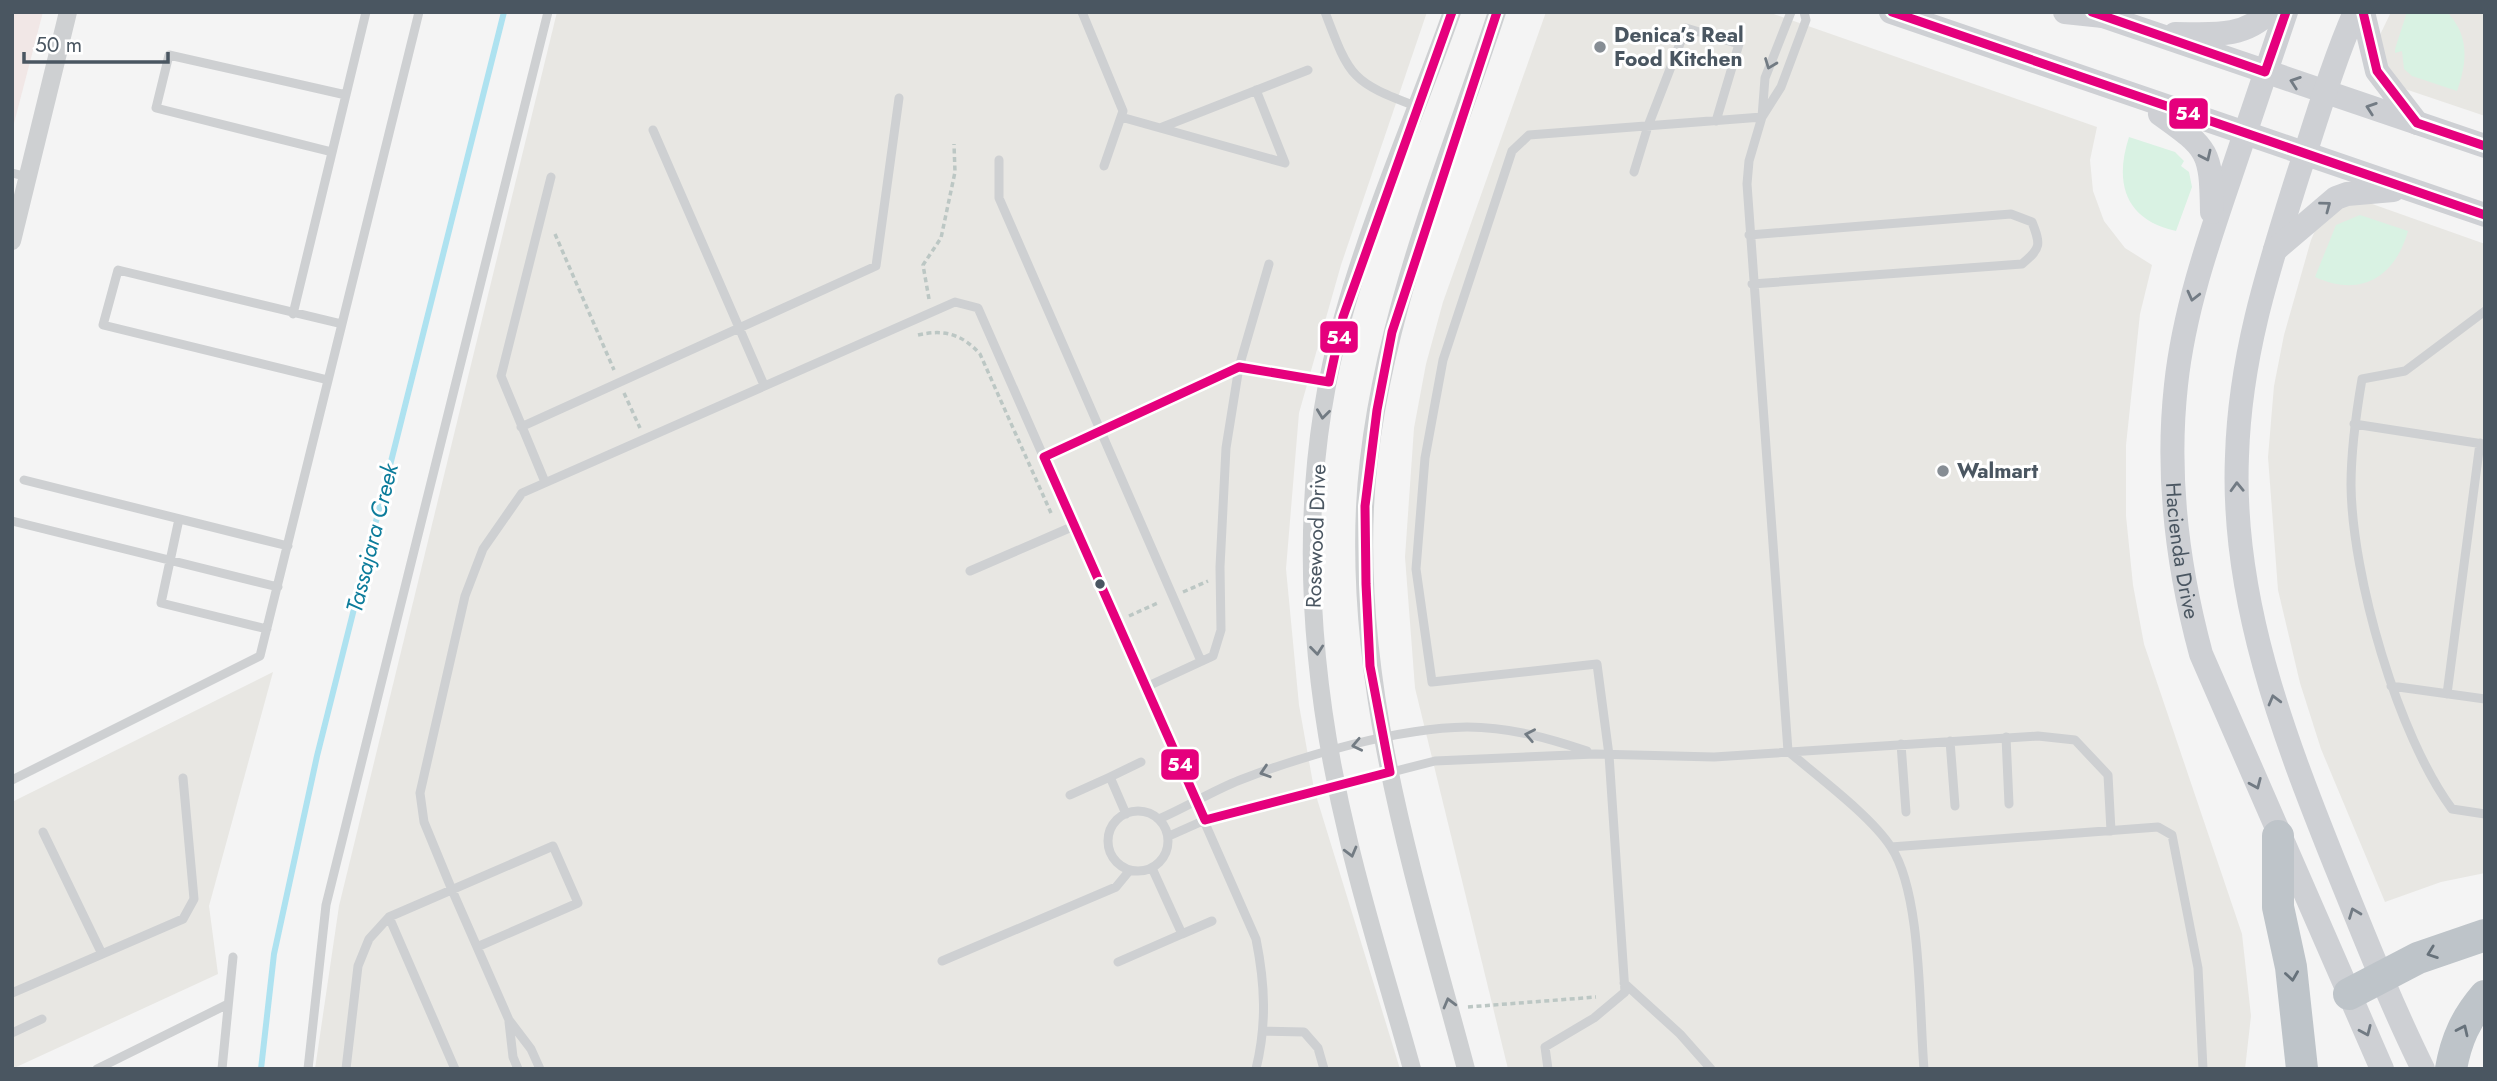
<svg xmlns="http://www.w3.org/2000/svg" width="2497" height="1081" font-family="Jost,sans-serif">
  <rect width="100%" height="100%" fill="#f4f4f4"/>
  <path fill="#e8e7e3" d="M557,12H1427L1341,265L1299,413L1286,569L1299,705L1314,789L1400,1069H315L339,906Z
    M1546,12H1768L2097,127L2090,160L2093,191L2104,221L2125,248L2152,265L2140,314L2126,445V516L2133,585L2144,644L2242,934L2251,1016L2245,1069H1508L1415,688L1405,557L1414,428L1426,364L1443,302Z
    M2391,12H2485V116L2405,89L2387,76L2378,39Z
    M2361,200L2485,244V873L2441,882L2385,902L2321,749L2300,683L2278,590L2268,457L2274,386L2284,335L2311,240L2318,224L2328,212Z
    M273,672L209,906L218,974L12,1069V802Z"/>
  <path fill="#f1e7e6" d="M12,12H43L12,131Z"/>
  <path fill="#d9f2e3" d="M2407,12H2447C2470,36 2467,63 2457,91L2412,76L2404,69L2402,51L2395,53V49Z
    M2129,137L2175,152L2184,161L2181,166L2189,172L2192,187L2176,231C2125,220 2114,183 2129,137Z
    M2360,215L2408,231C2395,277 2361,298 2315,277L2336,225Z"/>
  <g fill="none" stroke-linecap="round" stroke-linejoin="round">
    <path stroke="#aee2f0" stroke-width="6" d="M261,1069L274,954L317,756L504,12"/>
    <path stroke="#bcc7c4" stroke-width="3.5" stroke-dasharray="5 3.5" stroke-linecap="butt" d="M555,234L614,370
      M929,299L923,265L941,238L955,172L954,144
      M918,335C944,329 962,334 980,354L1051,513
      M624,393L640,428
      M1183,592L1208,581
      M1129,616L1160,602
      M1468,1007L1596,997"/>
    <path stroke="#ced0d2" stroke-width="9" d="M1082,12L1123,111L1104,166
      M1325,12C1350,78 1351,82 1418,107
      M1804,12L1806,20L1781,87L1762,117L1749,161L1747,184L1788,751C1818,777 1870,815 1891,847C1922,894 1919,1010 1924,1069
      M1121,117L1285,163L1256,90
      M1762,117L1765,78L1791,12
      M1160,128L1308,70
      M653,130L764,385
      M332,152L156,108L169,55L346,95
      M999,160V198L1201,661
      M1634,172L1648,126L1686,28L1739,44L1716,121
      M12,173L28,177
      M1749,235L2011,214L2032,222C2041,245 2041,248 2022,264L1752,284
      M2485,311L2405,371L2362,379C2356,414 2351,449 2351,485C2352,577 2398,736 2452,809L2485,814
      M293,314L366,12
      M328,380L103,325L118,270L342,324
      M2354,424L2483,444
      M521,427L876,266L899,98
      M1044,457L1239,367L1329,382
      M24,480L288,546
      M545,482L501,376L551,177
      M179,519L161,603L267,629
      M12,521L278,587
      M970,571L1074,526
      M2391,686L2485,699
      M1146,687L1213,656L1221,630L1220,567L1226,448L1239,367L1269,264
      M2447,694L2480,443
      M2006,737L2009,804
      M1950,741L1955,806
      M1901,744L1906,812
      M1110,777L1141,762
      M12,780L260,656L419,12
      M1070,795L1110,777L1126,814
      M1108 841a30 30 0 1 1 60 0a30 30 0 1 1-60 0Z
      M1159,819C1187,807 1212,791 1240,780C1305,755 1398,728 1467,727C1509,727 1548,738 1587,751
      M43,832L102,954
      M1169,836L1205,820L1435,761L1595,754L1714,757L2038,736L2075,740L2108,775L2111,831
      M1891,847L2158,827L2172,835L2198,968L2203,1069
      M389,917L455,1069
      M1182,934L1212,921
      M942,961L1116,887L1130,870
      M1118,962L1182,934L1152,868
      M1624,983L1680,1034L1711,1069
      M12,993L183,919L194,899L183,778
      M509,1022L513,1057L518,1069
      M1263,1031L1304,1032L1318,1048L1324,1069
      M12,1033L42,1019
      M97,1069L226,1005
      M222,1069L233,957
      M308,1069L326,905L548,12
      M346,1069L358,966L369,939L389,917L553,846L578,903L477,947
      M540,1069L531,1049L509,1020L452,890L424,822L420,793L465,596L483,549L522,493L955,302L978,308L1256,939C1265,984 1267,1024 1256,1069
      M1548,1069L1545,1047L1594,1018L1625,992L1609,755L1597,664L1432,682L1416,569L1425,458L1443,360L1512,151L1529,135L1762,117"/>
    <path stroke="#ced0d2" stroke-width="18" d="M12,241L68,12
      M1412,1069C1391,993 1367,918 1349,842C1307,670 1295,488 1343,317C1372,213 1416,113 1452,12
      M1466,1069C1417,885 1356,700 1365,507C1373,339 1444,171 1497,12"/>
    <g stroke="#ced0d4" stroke-width="24">
      <path d="M1891,12L2485,215"/>
      <path d="M2065,12L2103,16"/>
      <path d="M2091,12L2485,146"/>
      <path id="s1" d="M2286,12C2268,64 2251,117 2233,169C2209,239 2184,310 2176,385C2166,476 2177,565 2201,654L2382,1069"/>
      <path d="M2355,12C2332,65 2316,121 2298,175C2268,270 2240,356 2237,456C2231,599 2283,734 2335,864C2363,933 2390,1002 2423,1069"/>
      <path d="M2363,12L2377,71L2417,123"/>
      <path d="M2175,34C2210,34 2243,39 2269,12"/>
      <path d="M2160,114C2209,149 2211,151 2212,212"/>
      <path d="M2275,250L2336,198L2347,194L2393,190"/>
    </g>
    <path stroke="#bec4c9" stroke-width="32" d="M2278,836V907L2291,967L2302,1069
      M2349,994L2418,958L2485,935
      M2451,1069C2456,1040 2466,1018 2485,996"/>
    <defs>
      <path id="bus-1" d="M1452,12L1343,317L1329,382L1239,367L1044,457L1205,820L1390,772L1370,666L1366,584L1365,506L1377,410L1392,332L1497,12
        M1892,12L2485,215
        M2092,12L2265,72L2286,12
        M2363,12L2377,71L2417,123L2485,146"/>
    </defs>
    <use href="#bus-1" stroke="#fff" stroke-width="14"/>
    <use href="#bus-1" stroke="#e5007d" stroke-width="9"/>
  </g>
  <defs><path id="oneway-chevron" d="M-2-3.5L2.5 0L-2 3.5" fill="none" stroke-width="1.6" stroke-linecap="round" stroke-linejoin="round" transform="scale(1.75)"/></defs>
  <g stroke="#727b83">
    <use href="#oneway-chevron" transform="translate(1770 64) rotate(111)"/>
    <use href="#oneway-chevron" transform="translate(1323 414) rotate(97)"/>
    <use href="#oneway-chevron" transform="translate(1317 650) rotate(84)"/>
    <use href="#oneway-chevron" transform="translate(1530 735) rotate(-169)"/>
    <use href="#oneway-chevron" transform="translate(1357 745) rotate(168)"/>
    <use href="#oneway-chevron" transform="translate(1265 772) rotate(162)"/>
    <use href="#oneway-chevron" transform="translate(1351 852) rotate(75)"/>
    <use href="#oneway-chevron" transform="translate(1449 1003) rotate(-105)"/>
  </g>
  <g stroke="#727b84">
    <use href="#oneway-chevron" transform="translate(2295 82) rotate(-161)"/>
    <use href="#oneway-chevron" transform="translate(2371 108) rotate(-161)"/>
    <use href="#oneway-chevron" transform="translate(2206 156) rotate(65)"/>
    <use href="#oneway-chevron" transform="translate(2326 206) rotate(-37)"/>
    <use href="#oneway-chevron" transform="translate(2193 296) rotate(104)"/>
    <use href="#oneway-chevron" transform="translate(2237 487) rotate(-92)"/>
    <use href="#oneway-chevron" transform="translate(2274 700) rotate(-105)"/>
    <use href="#oneway-chevron" transform="translate(2256 784) rotate(67)"/>
    <use href="#oneway-chevron" transform="translate(2354 913) rotate(-111)"/>
    <use href="#oneway-chevron" transform="translate(2366 1031) rotate(66)"/>
  </g>
  <g stroke="#67727b">
    <use href="#oneway-chevron" transform="translate(2432 953) rotate(160)"/>
    <use href="#oneway-chevron" transform="translate(2292 976) rotate(82)"/>
    <use href="#oneway-chevron" transform="translate(2463 1030) rotate(-65)"/>
  </g>
  <g fill="#868d94" stroke="#fff" stroke-width="2.5">
    <circle cx="1600" cy="47" r="7"/>
    <circle cx="1943" cy="471" r="7"/>
  </g>
  <circle fill="#4a5661" stroke="#fff" stroke-width="2.5" cx="1100" cy="584" r="6"/>
  <g text-anchor="middle" dominant-baseline="central" stroke-width="6" stroke-linejoin="round" paint-order="stroke">
    <g font-size="21" font-weight="bold" fill="#4a5661" stroke="#fff" text-anchor="start">
      <text x="1614" y="35">Denica’s Real<tspan x="1614" dy="24">Food Kitchen</tspan></text>
      <text x="1957" y="471">Walmart</text>
    </g>
    <g font-size="21" fill="#4a5661" stroke="#fff">
      <text transform="translate(1316 536) rotate(-88)">Rosewood Drive</text>
      <text stroke="none"><textPath href="#s1" startOffset="556">Hacienda Drive</textPath></text>
    </g>
    <g font-size="23" font-style="italic" fill="#0c7c9b" stroke="#fff">
      <text transform="translate(372 538) rotate(-76)">Tassajara Creek</text>
    </g>
  </g>
  <g stroke="#fff" stroke-width="2.5">
    <rect x="2168" y="97" width="41" height="33" rx="7" fill="#e5007d"/>
    <rect x="1319" y="320" width="40" height="34" rx="7" fill="#e5007d"/>
    <rect x="1160" y="748" width="40" height="33" rx="7" fill="#e5007d"/>
  </g>
  <g font-size="19" text-anchor="middle" font-weight="bold" fill="#fff">
    <text x="2188" y="120">54</text>
    <text x="1339" y="344">54</text>
    <text x="1180" y="771">54</text>
  </g>
  <rect width="2497" height="1081" fill="none" stroke="#4a5661" stroke-width="28"/>
  <path d="M24 52v10h144v-10" fill="none" stroke="#4a5661" stroke-width="3.5"/>
  <text x="35" y="52" font-size="21" fill="#4a5661" stroke="#ffffff" stroke-width="5" paint-order="stroke">50 m</text>
</svg>
